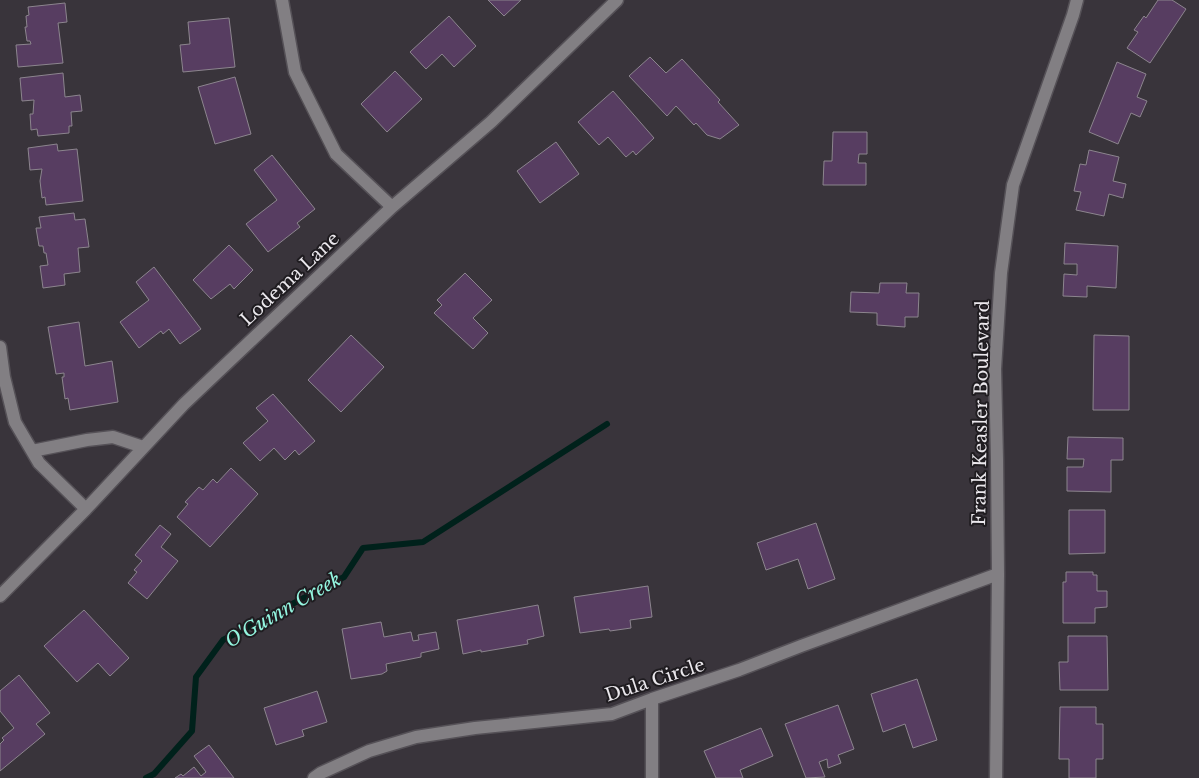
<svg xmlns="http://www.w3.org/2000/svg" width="1199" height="778" font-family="'Libre Baskerville',serif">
  <rect width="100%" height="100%" fill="#39343b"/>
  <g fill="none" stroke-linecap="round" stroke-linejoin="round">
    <path stroke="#00211b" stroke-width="6" d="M146,778L154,774L192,731L196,677L223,640L344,577L363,548L423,542L607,424"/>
  </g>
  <path fill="#573d61" stroke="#8c858e" d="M488,0H521L504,16Z
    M1158,0H1172L1186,9L1150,63L1127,48L1138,32L1134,30L1144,16L1146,18Z
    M65,3L67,22L58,23L63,63L18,67L16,45L31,44L30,41H27L25,27H27L26,16L29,15L28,7Z
    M449,16L476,46L454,67L442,54L426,69L410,52Z
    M229,18L235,67L183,72L180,45L190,44L188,22Z
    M650,57L666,73L682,59L720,100L718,102L739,125L720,139L707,135L696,123L694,125L676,106L667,116L629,76Z
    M1117,62L1146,74L1137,97L1147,101L1140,117L1131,113L1118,144L1089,132Z
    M395,71L422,99L387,132L361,104Z
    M63,73L65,97L80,95L82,111L71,112L72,126H69V133L38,136L37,129L31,130L30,114H33L34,100L22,101L20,78Z
    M235,77L251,134L215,144L198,87Z
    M613,91L654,138L636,155L633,151L626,157L608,137L599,145L578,122Z
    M833,132H867V154H859L858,163H866V185H823L824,161H832Z
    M556,142L579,174L540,203L517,171Z
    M57,144L58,151L77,149L83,201L46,205L45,197L42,198L40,181L42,169L30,170L28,148Z
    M1089,150L1119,157L1113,181L1126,184L1123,198L1109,194L1104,216L1076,210L1081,192L1074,191L1080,164L1086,165Z
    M272,155L315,209L297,223L300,227L268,252L246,224L277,200L254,170Z
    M74,213L75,220L85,219L89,247L78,248L80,272L64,274L65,285L43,288L40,266L48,265L46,253H44L43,246H39L36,228H41L39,217Z
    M1065,243L1118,246L1116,288L1087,286V297L1063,296L1064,274L1077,275V264H1064Z
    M229,245L253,270L234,289L230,284L211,299L193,280Z
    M154,267L201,329L180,344L169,329L163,334L161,331L139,348L120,322L149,300L136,282Z
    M465,273L492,300L473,318L488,333L473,349L434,313L442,305L437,300Z
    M880,283H907L906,293H919L918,317H905V327L877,325V313L850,312L851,292L879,293Z
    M79,322L85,366L112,361L118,402L70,410L68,398L65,399L62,377H64V373L56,374L48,327Z
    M351,335L384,367L341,412L308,380Z
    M1094,335L1129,336V410H1093Z
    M273,394L315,441L299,455L295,450L285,460L274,448L260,461L243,443L268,421L256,408Z
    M1068,437L1123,438V460H1111V492L1067,491V467H1083L1084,459H1067Z
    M231,468L258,494L210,547L177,517L188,504L185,502L199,487L203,490L213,479L217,483Z
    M1069,510H1105V553L1069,554Z
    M816,523L835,579L808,589L798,559L766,570L757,543Z
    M160,525L171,534L161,547L178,561L147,599L128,583L137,572L134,570L142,561L135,555Z
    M1066,572H1093V575H1097V591H1107V607L1095,608V623H1063V582H1066Z
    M648,586L652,617L630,620L631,628L610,631L609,629L580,633L574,597Z
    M538,605L544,636L527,640L528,644L481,652V650L463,654L457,620Z
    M84,610L129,658L110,676L98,663L77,682L44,646Z
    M381,622L384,637L411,632L413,641L419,640L418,635L436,632L439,649L421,653V657L386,664L387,671L382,674L351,679L342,629Z
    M1068,636H1107L1108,690H1060L1059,662H1068Z
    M19,675L50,713L36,724L45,734L0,771V744L4,740L2,738L14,728L0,711V691Z
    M917,679L937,740L913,748L905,724L883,732L871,694Z
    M317,691L327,722L302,730L304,736L276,745L264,708Z
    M838,705L854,749L838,755L841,763L828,768L827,759L819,762L825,777L806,778L785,724Z
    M1060,707H1096V724H1103V759H1096V778H1069V759H1059Z
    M761,728L773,756L740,770L743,778H716L704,751Z
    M209,745L234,778H175L181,774L183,776L194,767L201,776L206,772L194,756Z"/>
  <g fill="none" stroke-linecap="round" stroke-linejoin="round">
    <defs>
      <path id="minor" d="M282,0L295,72L336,154L392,207
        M0,347L4,377L15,422L39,463L86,509
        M32,451L87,440L113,437L143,447
        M0,596L86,509L184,404L392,207L491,122L617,0
        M314,778L321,773L369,751L416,737L475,728L612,714L652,699L739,670L801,646L998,574
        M652,778V699
        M996,778L998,574L997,460L995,369L1001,273L1013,185L1073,15L1077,0"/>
    </defs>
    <use href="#minor" stroke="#555157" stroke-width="15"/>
    <use href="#minor" stroke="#827f83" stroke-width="12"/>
  </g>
  <g text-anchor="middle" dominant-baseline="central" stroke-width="4" stroke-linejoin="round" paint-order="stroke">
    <g font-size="18" fill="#ebe8ed" stroke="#1f1c20">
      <text transform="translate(290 279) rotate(-43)">Lodema Lane</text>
      <text transform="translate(981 413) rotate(-89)">Frank Keasler Boulevard</text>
      <text transform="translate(655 680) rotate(-18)">Dula Circle</text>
    </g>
    <g font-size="19" font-style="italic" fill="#94f6e0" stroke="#1f1c20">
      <text transform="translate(283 610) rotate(-30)">O'Guinn Creek</text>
    </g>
  </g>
</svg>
